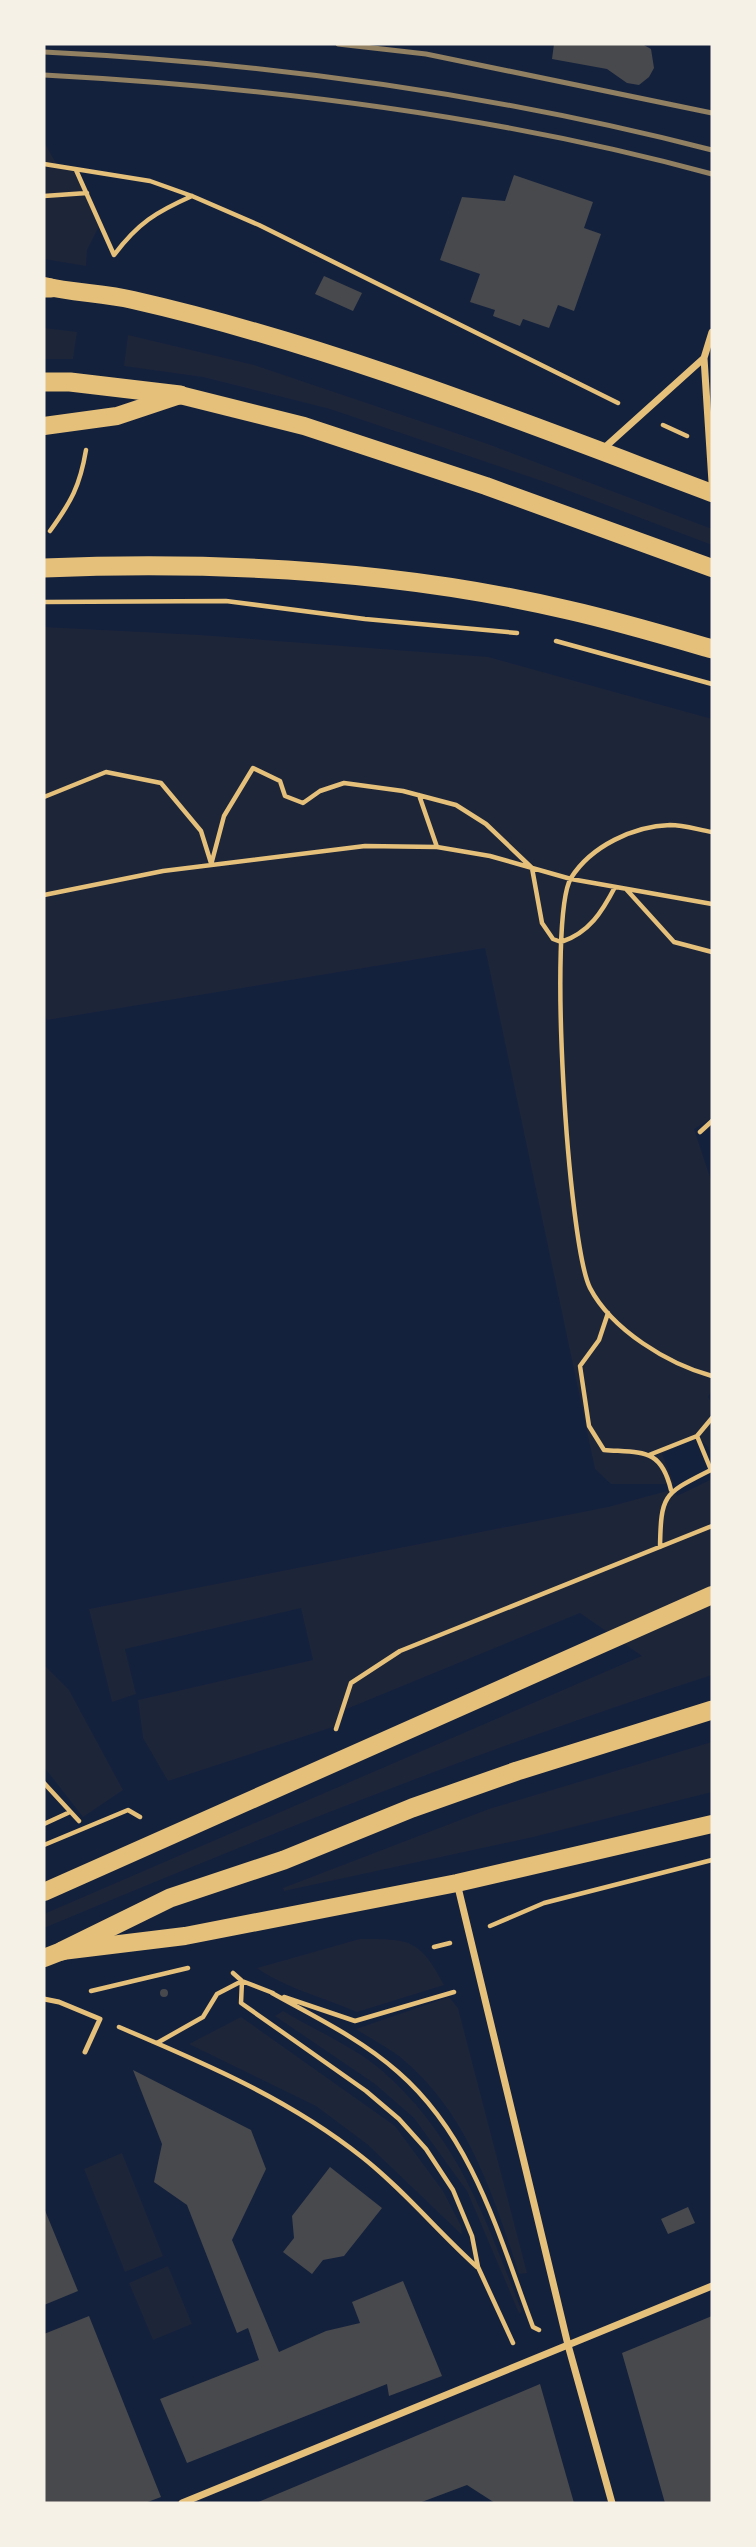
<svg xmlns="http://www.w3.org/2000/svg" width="756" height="2547" font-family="Rubik,sans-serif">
  <rect width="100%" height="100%" fill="#14213d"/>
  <path fill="#1d2539" d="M44,142L57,165L75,169L100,224L87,250L86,266L44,259Z
    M44,328L77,332L73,359H44Z
    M128,335L254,365L485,443L712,529V545L551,484L330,409L203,377L124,366Z
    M44,627L200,635L488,657L712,719V1118L694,1129L712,1183V1390L708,1397L712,1403V1458L708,1447L697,1436L662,1454L674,1484H611L595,1469L485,948L47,1020L44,1014Z
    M712,1479V1675C485,1748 263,1836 44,1928V1914L642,1656L580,1613L344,1710L339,1725L168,1781L143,1738L138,1700L313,1660L301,1608L125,1649L136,1694L112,1702L89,1609L608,1507L671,1490L677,1496Z
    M44,1665L69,1690L123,1790L83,1817L44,1767Z
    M712,1742V1792L533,1837L284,1891L283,1888L489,1809Z
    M360,1939C410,1939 420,1939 444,1985L357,2012C325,1998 285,1988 257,1968Z
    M449,1997L458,2008L527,2273L519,2274C494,2197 469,2117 406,2062C392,2049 372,2040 356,2029Z
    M283,2011C313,2029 354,2047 380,2069C458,2136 486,2220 522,2312L519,2313L467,2191L414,2118L375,2084L275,2016Z
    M241,2017L395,2126L443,2191L461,2226L462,2235L367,2144L316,2106L189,2044Z
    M122,2153L163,2256L125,2272L84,2169Z
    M168,2266L192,2324L153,2340L129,2283Z"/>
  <path fill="#48494c" d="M554,44H642L651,49L654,68L649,77L639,85L627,83L607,69L552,59Z
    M514,175L593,202L584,228L601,234L574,311L558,305L549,328L523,319L520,326L493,316L495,310L470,302L480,274L440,260L462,197L505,201Z
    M324,276L362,293L353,311L315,294Z
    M160 1993a4 4 0 1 1 8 0a4 4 0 1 1-8 0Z
    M133,2070L251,2130L266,2169L232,2240L279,2352L326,2331L360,2323L352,2302L403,2281L442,2376L389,2396L387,2384L187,2463L160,2399L259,2360L248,2328L237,2333L187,2205L154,2182L162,2144Z
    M330,2167L382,2208L344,2256L323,2260L312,2274L283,2252L294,2238L292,2216Z
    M688,2207L695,2223L668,2234L661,2219Z
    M44,2208L78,2291L44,2305Z
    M89,2316L161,2497L145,2503H44V2334Z
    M712,2316V2503H665L622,2353Z
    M540,2384L574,2503H495L467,2485L419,2503H256Z"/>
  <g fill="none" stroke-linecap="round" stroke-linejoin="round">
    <path stroke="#e5c07b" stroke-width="4.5" d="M44,164L150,181L192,196L259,225L618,403
      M76,170L114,255C138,223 156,212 192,196
      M44,196L87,193
      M663,425L687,436
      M50,531C71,502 80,486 86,450
      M44,602L226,601L365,619L517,633
      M556,641L712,684
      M419,795L437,847
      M44,797L106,772L161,783L201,831L211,863
      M712,832C699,830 684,825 670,825C634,826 591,846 571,878C547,917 568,1244 590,1288C612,1330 668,1364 712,1376
      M211,865L224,816L253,768L280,781L285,796L303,803L320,791L344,783L403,791L456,805L486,824L532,868L542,923L553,939L561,942C589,933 602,912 615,887
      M626,889L674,942L712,952
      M44,895L163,871L365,846L437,847L490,856L571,879L712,904
      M700,1132L712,1121
      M608,1313L599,1340L580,1366L589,1426L604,1450C643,1453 661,1448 671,1490
      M649,1455L697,1436
      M660,1547C661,1493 664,1494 711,1470L697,1436L712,1418
      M336,1729L351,1683L400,1651L712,1526
      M44,1783L79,1821
      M44,1824L70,1812
      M44,1845L128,1810L140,1817
      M490,1926L544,1903L712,1860
      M434,1947L450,1943
      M233,1973L242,1981L273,1993
      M91,1991L188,1968
      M272,1993C315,2017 361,2039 398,2072C474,2138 499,2237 533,2327L539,2330
      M284,1997L355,2021L454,1992
      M119,2027C204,2063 289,2099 362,2157C404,2190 437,2231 477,2267
      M157,2043L203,2017L217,1994L242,1981L241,2003L366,2091L399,2119L426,2149L453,2190L472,2236L478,2267L513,2343"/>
    <path stroke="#e5c07b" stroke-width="5" d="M44,1999L59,2002L100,2019L85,2052"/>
    <path stroke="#e5c07b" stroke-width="7" d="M712,332L704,358L712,482
      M603,449L704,358
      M457,1883L568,2345L612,2503
      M182,2503L712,2286"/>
    <path stroke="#e5c07b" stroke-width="18" d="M44,286C73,293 104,293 133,300C331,345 523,422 712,493
      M44,426L117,416L180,395L304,426L486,486L712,568
      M44,1892L712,1595
      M44,1958L62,1951L185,1936L457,1883L712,1824"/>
    <path stroke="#e5c07b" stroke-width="19" d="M44,288H51
      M44,382H70L180,395
      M44,568C218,561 398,570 568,610C617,621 664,635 712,649
      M62,1951L170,1898L284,1860L412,1808L517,1771L712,1710"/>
    <path stroke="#918062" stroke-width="5" d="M338,44L426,54L712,113
      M44,52C268,63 494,94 712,150
      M44,75C267,87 496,115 712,174"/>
  </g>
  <rect width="756" height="2547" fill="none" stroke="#f6f1e7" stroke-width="91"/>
</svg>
